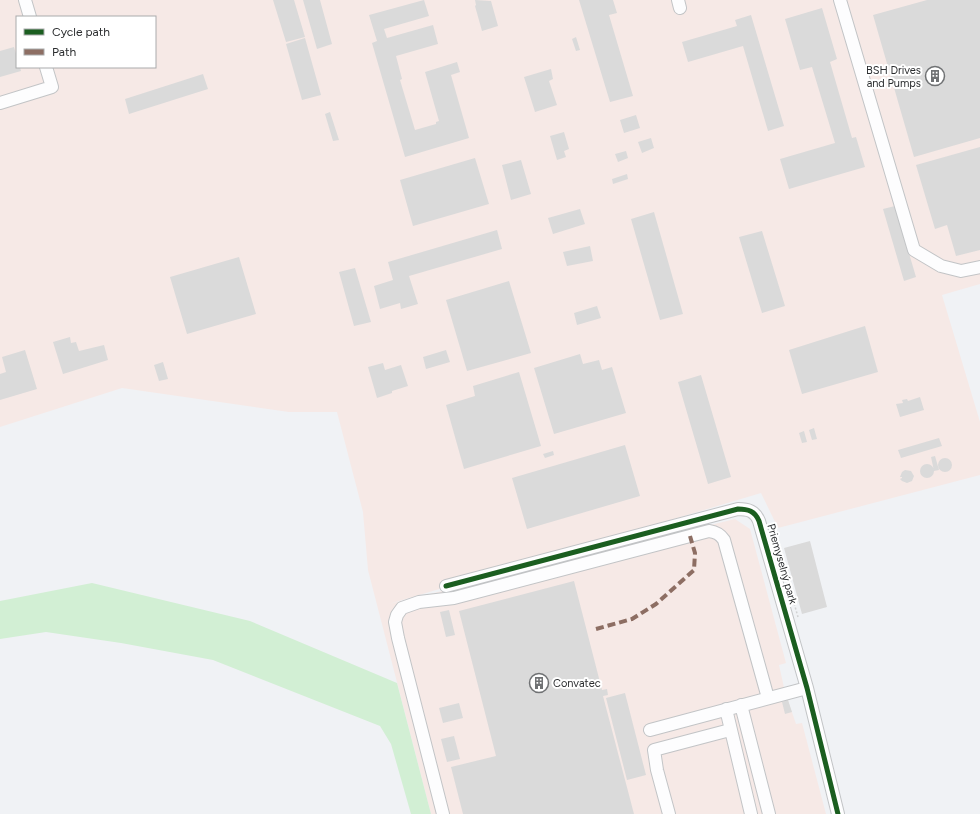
<svg xmlns="http://www.w3.org/2000/svg" width="980" height="814" font-family="Figtree,sans-serif">
  <rect width="100%" height="100%" fill="#f0f2f5"/>
  <path fill="#f6e9e6" fill-rule="evenodd" d="M0,0H980V284L942,295L980,422V475L778,528L761,493L389,604L735,519L750,529L786,663L779,665L785,692L796,724L802,723L826,814H431L368,570L363,512L337,412H289L122,388L0,427ZM17,17H155V67H17Z"/>
  <path fill="#d2efd4" d="M92,583L250,621L397,683L431,814H411L391,744L380,726L213,660L121,643L46,632L0,639V601Z"/>
  <path fill="#dadada" d="M273,0H294L305,37L286,42Z
    M303,0H320L332,44L317,49Z
    M424,0L429,16L384,29L387,38L433,25L438,44L396,56L402,79L400,80L415,130L436,124V122L439,121L425,72L457,62L460,72L451,75L469,138L405,157L372,43L377,41L369,15Z
    M475,0L491,1L498,26L482,31L475,6L476,5Z
    M579,0H613L617,13L609,15L633,96L610,102Z
    M927,0H980V138L914,157L873,15Z
    M822,8L837,59L830,62L852,138L856,137L865,167L789,189L780,159L835,143L812,67L800,70L785,19Z
    M751,15L784,126L768,131L743,46L688,62L682,42L737,26L735,20Z
    M576,37L580,50L576,51L572,39Z
    M305,38L321,95L302,100L286,44Z
    M14,47L17,57V67H20L21,71L0,77V51Z
    M551,69L553,79L549,81L557,105L535,112L524,77Z
    M203,74L208,89L129,114L125,99Z
    M330,112L339,140L333,141L325,114Z
    M636,115L640,128L624,133L620,120Z
    M564,132L569,149L564,151L566,157L557,160L550,136Z
    M651,138L654,148L642,153L638,142Z
    M980,147V250L956,256L947,225L935,229L916,165Z
    M626,151L628,158L618,162L615,154Z
    M475,158L489,204L413,226L400,180Z
    M521,160L531,194L511,200L502,165Z
    M627,174L628,179L613,184L612,179Z
    M895,206L916,277L904,281L883,209Z
    M580,209L585,224L553,234L548,218Z
    M654,212L683,314L660,320L631,219Z
    M497,230L502,249L409,276L418,304L401,309L400,303L380,309L374,286L393,280L388,262Z
    M762,231L785,306L762,313L739,237Z
    M590,246L593,261L567,266L563,252Z
    M239,257L256,314L187,334L170,277Z
    M355,268L371,322L354,326L339,272Z
    M509,281L531,353L467,371L446,300Z
    M597,306L601,318L577,325L574,313Z
    M865,326L878,372L802,394L789,350Z
    M70,337L71,343L76,342L79,351L104,345L108,360L63,374L53,342Z
    M25,350L37,389L0,400V374L6,372L2,357Z
    M446,350L450,362L426,369L423,357Z
    M580,354L583,364L599,360L602,370L612,367L626,413L554,434L534,368Z
    M163,362L168,379L159,381L154,365Z
    M383,363L385,370L401,365L408,386L392,391V393L377,398L368,367Z
    M519,372L541,446L464,469L446,405L475,396L473,386Z
    M701,375L731,477L708,484L678,382Z
    M920,397L924,410L900,417L896,404L903,403L902,400L907,399L908,401Z
    M814,428L817,439L812,440L809,430Z
    M804,431L807,442L802,443L799,433Z
    M939,438L942,446L901,458L898,450Z
    M625,445L640,496L527,529L512,478Z
    M553,451L554,455L545,458L543,454Z
    M935,456L939,470L934,471L931,457Z
    M938 465a7 7 0 1 1 14 0a7 7 0 1 1-14 0Z
    M920 471a7 7 0 1 1 14 0a7 7 0 1 1-14 0Z
    M905,470L911,471L914,476L912,481L907,483L902,481L900,479L902,478V477H900L902,472Z
    M810,541L827,607L802,614L784,548Z
    M574,581L602,690L607,689L608,695L603,696L634,814H463L451,767L496,756L459,611Z
    M449,610L455,635L446,637L440,612Z
    M625,693L646,775L627,780L606,698Z
    M788,700L792,712L785,714L782,702Z
    M459,703L463,718L443,723L439,708Z
    M454,736L460,759L447,762L441,739Z"/>
  <g fill="none" stroke-linecap="round" stroke-linejoin="round">
    <defs>
      <path id="minor" d="M25,0L30,17
        M678,0L680,8
        M840,0L914,250L941,266L961,271L980,267
        M0,103L52,87L46,67
        M446,586L738,509C748,509 755,511 759,521L807,688L838,814
        M741,705L769,814
        M726,709L751,814
        M650,730L807,688
        M443,814L398,638L395,622L397,615L402,608L419,602L454,598L709,531C716,532 720,534 724,540L768,698
        M669,814L657,770L654,750L730,730"/>
    </defs>
    <use href="#minor" stroke="#c2c4c6" stroke-width="14"/>
    <path stroke="#d1d2d3" stroke-width="1.5" stroke-dasharray="2 2" stroke-linecap="butt" d="M792,596L798,617"/>
    <use href="#minor" stroke="#fdfdfe" stroke-width="12"/>
    <path stroke="#8d6e63" stroke-width="4" stroke-dasharray="8 4" stroke-linecap="butt" d="M596,629L632,619L656,604L694,570L695,553L690,536"/>
    <defs>
      <path id="cycleway" d="M446,586L738,509C748,509 755,511 759,521L807,688L838,814"/>
    </defs>
    <use href="#cycleway" stroke="#fff" stroke-width="8"/>
    <use href="#cycleway" stroke="#1b5e20" stroke-width="5"/>
  </g>
  <defs>
    <symbol id="building-ring" viewBox="-11 -11 22 22"><circle r="9.5" fill="#fff" stroke="#707274" stroke-width="1.5"/><path d="M-4-6H4V6H1V3H-1V6H-4ZM-2.5-4.3h1.7v1.8h-1.7ZM.8-4.3h1.7v1.8H.8ZM-2.5-1h1.7V.8h-1.7ZM.8-1h1.7V.8H.8Z" fill="#707274"/></symbol>
  </defs>
  <g fill-rule="evenodd">
    <use href="#building-ring" x="924" y="65" width="22" height="22"/>
    <use href="#building-ring" x="528" y="672" width="22" height="22"/>
  </g>
  <g text-anchor="middle" dominant-baseline="central" stroke-width="4" stroke-linejoin="round" paint-order="stroke">
    <g font-size="11" fill="#2b2d2f" stroke="#fff" text-anchor="end">
      <text x="921" y="70">BSH Drives<tspan x="921" dy="13">and Pumps</tspan></text>
      <text x="553" y="683" text-anchor="start">Convatec</text>
    </g>
    <g font-size="11" fill="#2b2d2f" stroke="#fff">
      <text transform="translate(782 564) rotate(74)">Priemyselný park</text>
    </g>
  </g>
  <rect x="16" y="16" width="140" height="52" fill="#ffffff" stroke="#aaabac"/>
  <rect x="24" y="29" width="20" height="6" fill="#1b5e20" stroke="#aaabac"/>
  <text x="52" y="36" font-size="12" fill="#2b2d2f">Cycle path</text>
  <rect x="24" y="49" width="20" height="6" fill="#8d6e63" stroke="#aaabac"/>
  <text x="52" y="56" font-size="12" fill="#2b2d2f">Path</text>
</svg>
